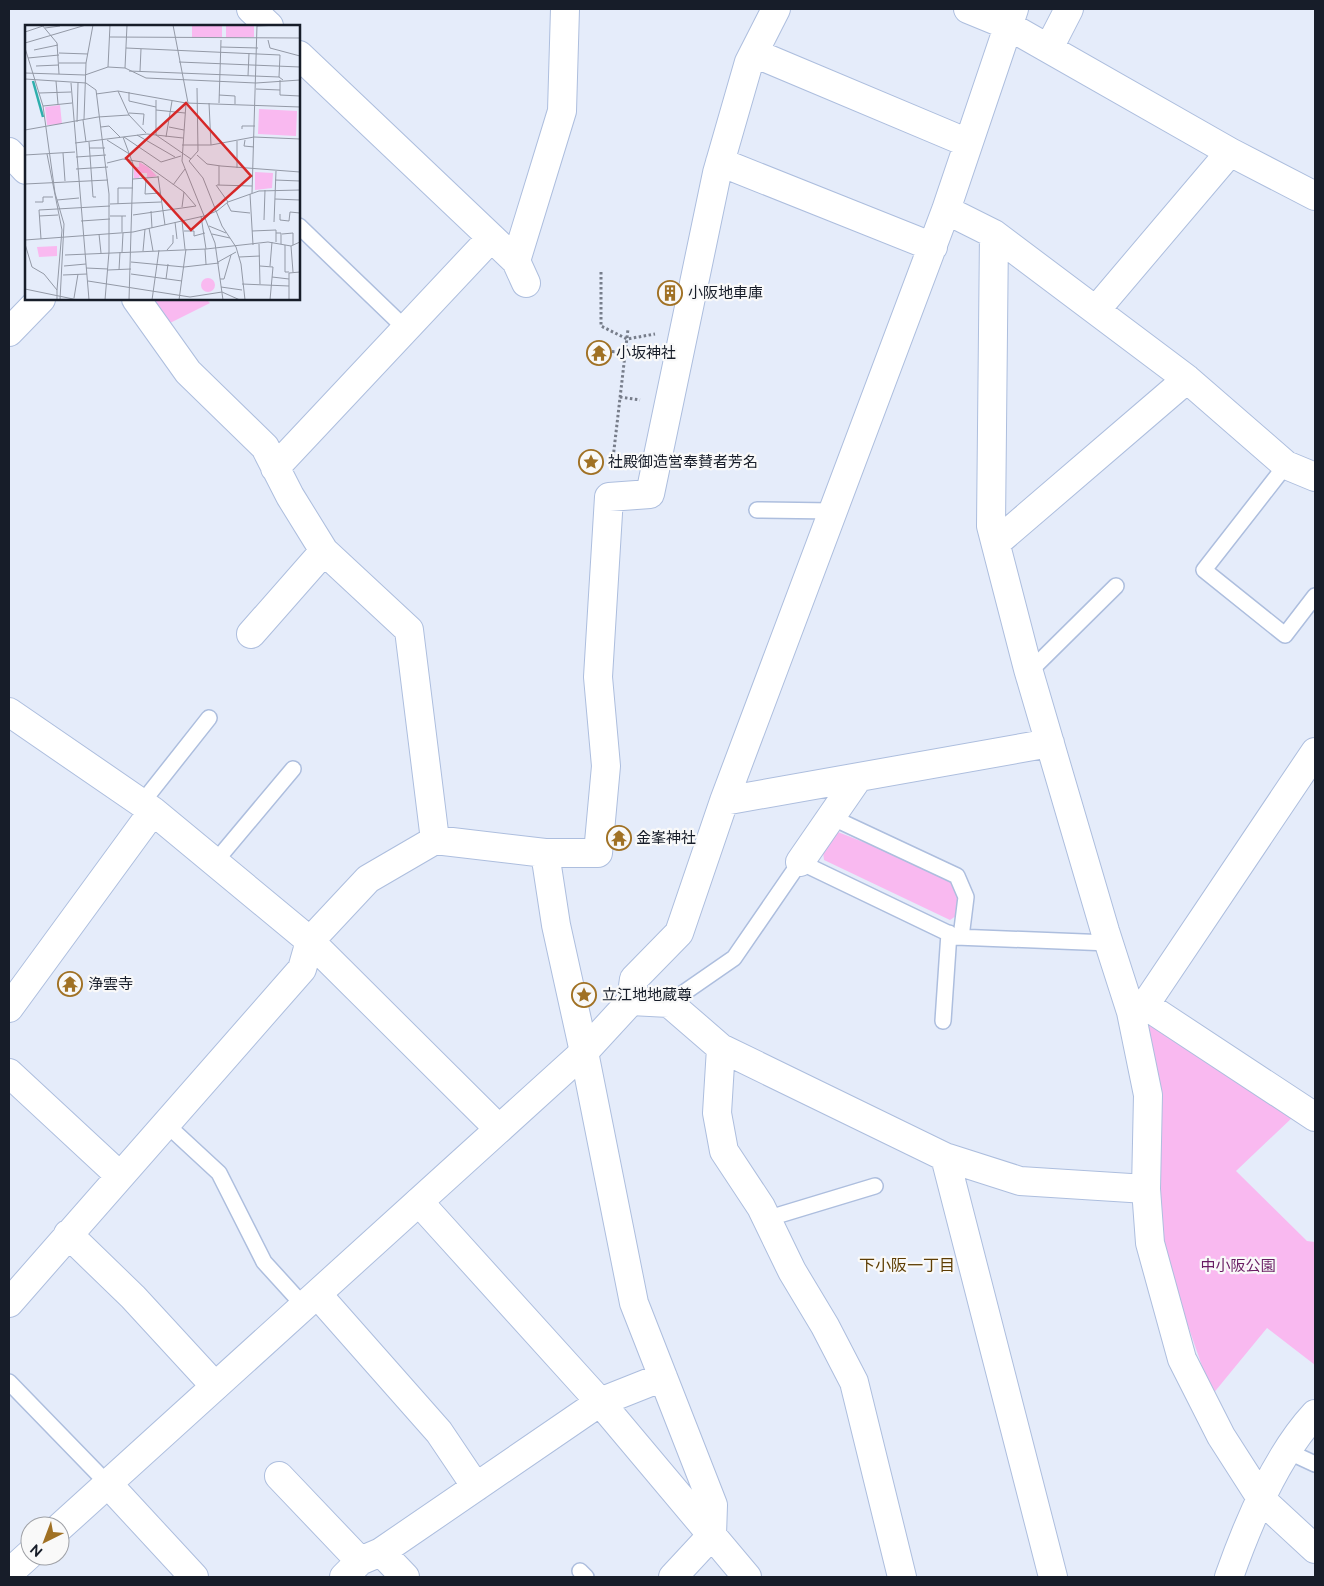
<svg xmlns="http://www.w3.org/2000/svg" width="1324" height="1586" font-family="Raleway,'Noto Sans JP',sans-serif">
  <rect width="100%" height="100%" fill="#e5ecfa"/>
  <path fill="#f9b9f0" d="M150,299H206L210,303L170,323Z
    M838,832L891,853L951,882L959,900L956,916L950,920L824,860L823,852Z
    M1144,1018L1294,1116L1236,1171L1307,1241L1315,1242V1365L1267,1328L1212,1395L1157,1236Z"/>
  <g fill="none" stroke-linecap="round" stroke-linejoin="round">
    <defs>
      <path id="lane" d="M299,226L406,329
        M1286,465L1204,570L1285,635L1315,596
        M757,510L833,511
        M1029,672L1116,586
        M141,804L209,718
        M831,817L957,876L966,897L961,937
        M215,862L293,769
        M669,1003L734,958L800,862L956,937L1109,943
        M943,1021L949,933
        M166,1124L219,1173L264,1262L304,1306
        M766,1219L875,1186
        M9,1382L108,1484
        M1287,1451L1315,1464
        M580,1571L586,1577"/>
      <path id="street" d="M251,9L269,26
        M968,9L1007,25L1230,152L1315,196
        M1014,9L946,210L724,801L679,933L634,979L631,1001L669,1003L721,1048L945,1157L1053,1577
        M1049,48L1069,9
        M754,53L968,143
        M299,55L516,261
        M9,152L26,170
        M720,162L933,247
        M946,210L994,234L1187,379L1286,465L1315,477
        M994,234L991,526L1028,669L1105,931L1131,1012L1148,1095L1146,1189L1150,1243L1182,1359L1221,1436L1262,1500L1315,1549
        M526,283L516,261L562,111L565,9
        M136,299L188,372L265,447L290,496L324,551L409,630L435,840
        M1096,310L1230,152
        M9,332L41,299
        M275,468L491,238
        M996,543L1187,379
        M251,634L324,551
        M9,712L153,811L310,941L499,1129
        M724,801L1050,743
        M545,853L556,925L584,1052L634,1303L713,1505L712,1535L673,1577
        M800,862L858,778
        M1145,1005L1315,1117
        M9,1008L153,811
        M1131,1012L1145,1005L1315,752
        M721,1048L717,1113L724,1151L761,1207L792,1271L825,1326L854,1382L902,1577
        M9,1073L120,1176
        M945,1157L1020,1181L1146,1189
        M419,1202L600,1402L747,1577
        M68,1234L133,1297L215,1386
        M318,1295L439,1432L476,1487
        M9,1303L302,969L310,941L368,879L435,840L545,853H598L606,766L598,677L609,497L650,494L717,173L749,62L776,9
        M279,1476L360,1561
        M108,1484L194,1577
        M381,1552L405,1577
        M344,1577L360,1561L381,1552L600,1402L663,1377
        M1229,1577C1248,1523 1276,1456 1315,1414"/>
      <path id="secondary" d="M60,1527L584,1052L631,1001
        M9,1573L30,1554"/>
    </defs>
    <use href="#lane" stroke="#adbede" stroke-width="18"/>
    <use href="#street" stroke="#adbede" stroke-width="30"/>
    <use href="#secondary" stroke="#adbede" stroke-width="30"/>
    <path stroke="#777d8a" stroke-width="3" stroke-dasharray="2.5 2.5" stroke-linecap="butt" d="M601,272V326L627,339L655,334
      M592,351L626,352
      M620,397L640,400
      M612,467L628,329"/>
    <use href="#lane" stroke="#fff" stroke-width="15"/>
    <use href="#street" stroke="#fff" stroke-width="28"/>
    <use href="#secondary" stroke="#fff" stroke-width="28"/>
  </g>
  <defs>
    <symbol id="building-ring" viewBox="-11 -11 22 22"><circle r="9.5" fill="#f9f9f9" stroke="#a07124" stroke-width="1.5"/><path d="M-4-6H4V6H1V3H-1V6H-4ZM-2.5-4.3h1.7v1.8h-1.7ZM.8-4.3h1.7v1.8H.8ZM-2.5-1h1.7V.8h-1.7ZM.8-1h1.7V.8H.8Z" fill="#a07124"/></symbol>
    <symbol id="temple-ring" viewBox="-11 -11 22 22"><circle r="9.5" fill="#f9f9f9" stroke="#a07124" stroke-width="1.5"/><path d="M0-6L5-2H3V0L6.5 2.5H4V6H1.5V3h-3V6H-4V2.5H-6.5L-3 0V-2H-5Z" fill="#a07124"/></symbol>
    <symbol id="sight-ring" viewBox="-11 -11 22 22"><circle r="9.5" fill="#f9f9f9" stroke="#a07124" stroke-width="1.5"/><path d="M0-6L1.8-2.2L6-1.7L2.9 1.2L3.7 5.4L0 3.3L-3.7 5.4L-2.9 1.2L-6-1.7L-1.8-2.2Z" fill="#a07124"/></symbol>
  </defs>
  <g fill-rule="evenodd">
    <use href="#building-ring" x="656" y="279" width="28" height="28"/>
    <use href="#temple-ring" x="585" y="339" width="28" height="28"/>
    <use href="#sight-ring" x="577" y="448" width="28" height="28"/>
    <use href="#temple-ring" x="605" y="824" width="28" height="28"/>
    <use href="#temple-ring" x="56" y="970" width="28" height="28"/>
    <use href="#sight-ring" x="570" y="981" width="28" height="28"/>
  </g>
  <g text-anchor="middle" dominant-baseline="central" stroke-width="4.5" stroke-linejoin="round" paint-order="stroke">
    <g font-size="15" fill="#171d29" stroke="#f9f9f9" text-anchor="start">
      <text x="688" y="293">小阪地車庫</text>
      <text x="616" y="353">小坂神社</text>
      <text x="608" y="462">社殿御造営奉賛者芳名</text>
      <text x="636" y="838">金峯神社</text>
      <text x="88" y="984">浄雲寺</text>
      <text x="602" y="995">立江地地蔵尊</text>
    </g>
    <g font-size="15" fill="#681c62" stroke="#f9f9f9">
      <text x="1238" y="1266">中小阪公園</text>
    </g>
    <g font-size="16" fill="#5e3e04" stroke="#f9f9f9">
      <text x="907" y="1265">下小阪一丁目</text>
    </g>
  </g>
  <g transform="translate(25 25)">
    <rect width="275" height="275" fill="#e5ecfa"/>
    <path d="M167,0H197V12L167,13ZM201,0H229V12L201,13ZM35,80L37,99L22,100L20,82ZM234,84L272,86L271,111L233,109ZM114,137L123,142L132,151L122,153V148H116L114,153H109V142H114ZM230,147L248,148L247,163L230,165ZM32,221V231L14,232L12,222ZM176 260a7 7 0 1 1 14 0a7 7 0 1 1-14 0Z" fill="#f9b9f0"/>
    <path fill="none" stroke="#2dafad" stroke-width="2.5" d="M8,56L18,92"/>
    <path fill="none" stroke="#9399a6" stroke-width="1" d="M17,0L32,18L34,49M148,0L163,78M232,1L255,0M20,3L35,1M0,7L18,1M85,12L275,13M243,15L245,23L275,31M0,18L61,0M196,22L233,23M0,23L18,81L30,168L39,199L35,275M101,23L255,30M9,25L33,20M34,28L63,29M3,33L34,30M154,37L275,42M34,38H61M11,41L34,40M83,42L85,0M100,43L102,0M104,46L254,52L258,55M115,46L116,24M0,48L60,50L83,42L100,43L121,53L231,58L275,55M223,51L224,28M254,52L255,30M0,54L61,58L71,65L84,169V227L80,275M255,55V70L275,71M31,56L33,79M46,58L64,275M172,63L173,126L164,136L178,153L197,201L211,222L216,239L220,275M231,64L255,65M93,66L104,90L121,108M104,67V76L131,82M14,68L46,67M71,69L93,66L161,78L275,82M194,70L210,71V79M161,78L157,136L190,218L198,275M184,78L186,120M194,78L196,15M18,81L47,78M131,85L160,88M104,88L119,89L118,100M59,94L61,38L68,0M58,95L61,117M52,97L53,58M76,102L84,101L95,112M144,102L159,105M217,104V101H230M0,105L73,92L104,90M112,110L150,132M131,110L166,134M131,110V75M98,112L108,139L104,275M99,112L136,137L156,131M141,112L147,76M82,115L106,130M220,115L219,121L229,122M64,117L68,172H71M50,118L122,109L158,113M157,120H186L229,112L275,114M64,123H80M38,128L40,156M22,129L37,205L32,265M0,130L50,127M172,130L182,139L196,141L275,147M51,132L81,130M82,138L98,134L117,137L159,167L171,181M212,143V116M51,144L83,142M133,151L140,200M108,154L133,152M121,154L120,169L135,168M250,155L275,156M0,159L83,155M148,160L160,144M191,160L203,177M192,160L227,161M194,160V141M227,168L232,0M225,169L228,220M250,174L275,175M32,175L54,173M10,177H18V172H28M202,178L206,186L225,188M85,179L136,177M93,179V163H108M157,182L159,167M126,186L127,203M255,189V195L264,196L265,187L275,188M108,190L171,181M14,191L33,190M85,191H101M176,191L181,224M239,195L240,165M56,196L85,194M157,196L160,224M150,197L152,214M249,197L251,146M184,201L201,208M124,203L128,226M159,206H169V211L180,208M227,206L251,205V217M97,207V191M251,208H256V219M74,209L76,228M187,209L205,213M257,209L268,208V220M16,214L14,185L85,181M0,215L108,207L179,191L192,186L203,177L234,166L275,165M0,219L7,242L19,249L32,265V275M234,219L235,259M260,220V247H264M266,221L268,247M180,224L181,239M142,225L148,218V210M118,226L120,204M97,227L98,208M40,230L181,224L243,217L266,221L275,217M214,232L235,231M106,237L159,242L194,238M193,237L211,227M39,241L61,239M235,241L248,242L245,275M245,241L247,217M61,243L83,244M83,245L106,244M94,245L95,227M106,249L157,256M38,250L62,249M247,252L264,254M141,254L143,239M195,254H199L206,230M63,256L165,272L197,267L215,275M217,259L264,261M196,262L217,265M0,264L53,275M49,273L53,249M127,275L134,225M154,275L161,224M264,275V248L275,247"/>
    <path fill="#d62828" fill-opacity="0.15" stroke="#d62828" stroke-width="2.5" d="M161,78L226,151L166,205L101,133Z"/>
    <rect width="275" height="275" fill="none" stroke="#171d29" stroke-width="2.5"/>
  </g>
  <rect width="1324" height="1586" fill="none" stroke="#171d29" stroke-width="20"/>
  <g transform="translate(45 1541) rotate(222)"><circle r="24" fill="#f9f9f9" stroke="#9fa1a6"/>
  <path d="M0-4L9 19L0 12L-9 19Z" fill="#a07124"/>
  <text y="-8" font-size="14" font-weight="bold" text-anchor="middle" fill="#171d29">N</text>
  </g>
</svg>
